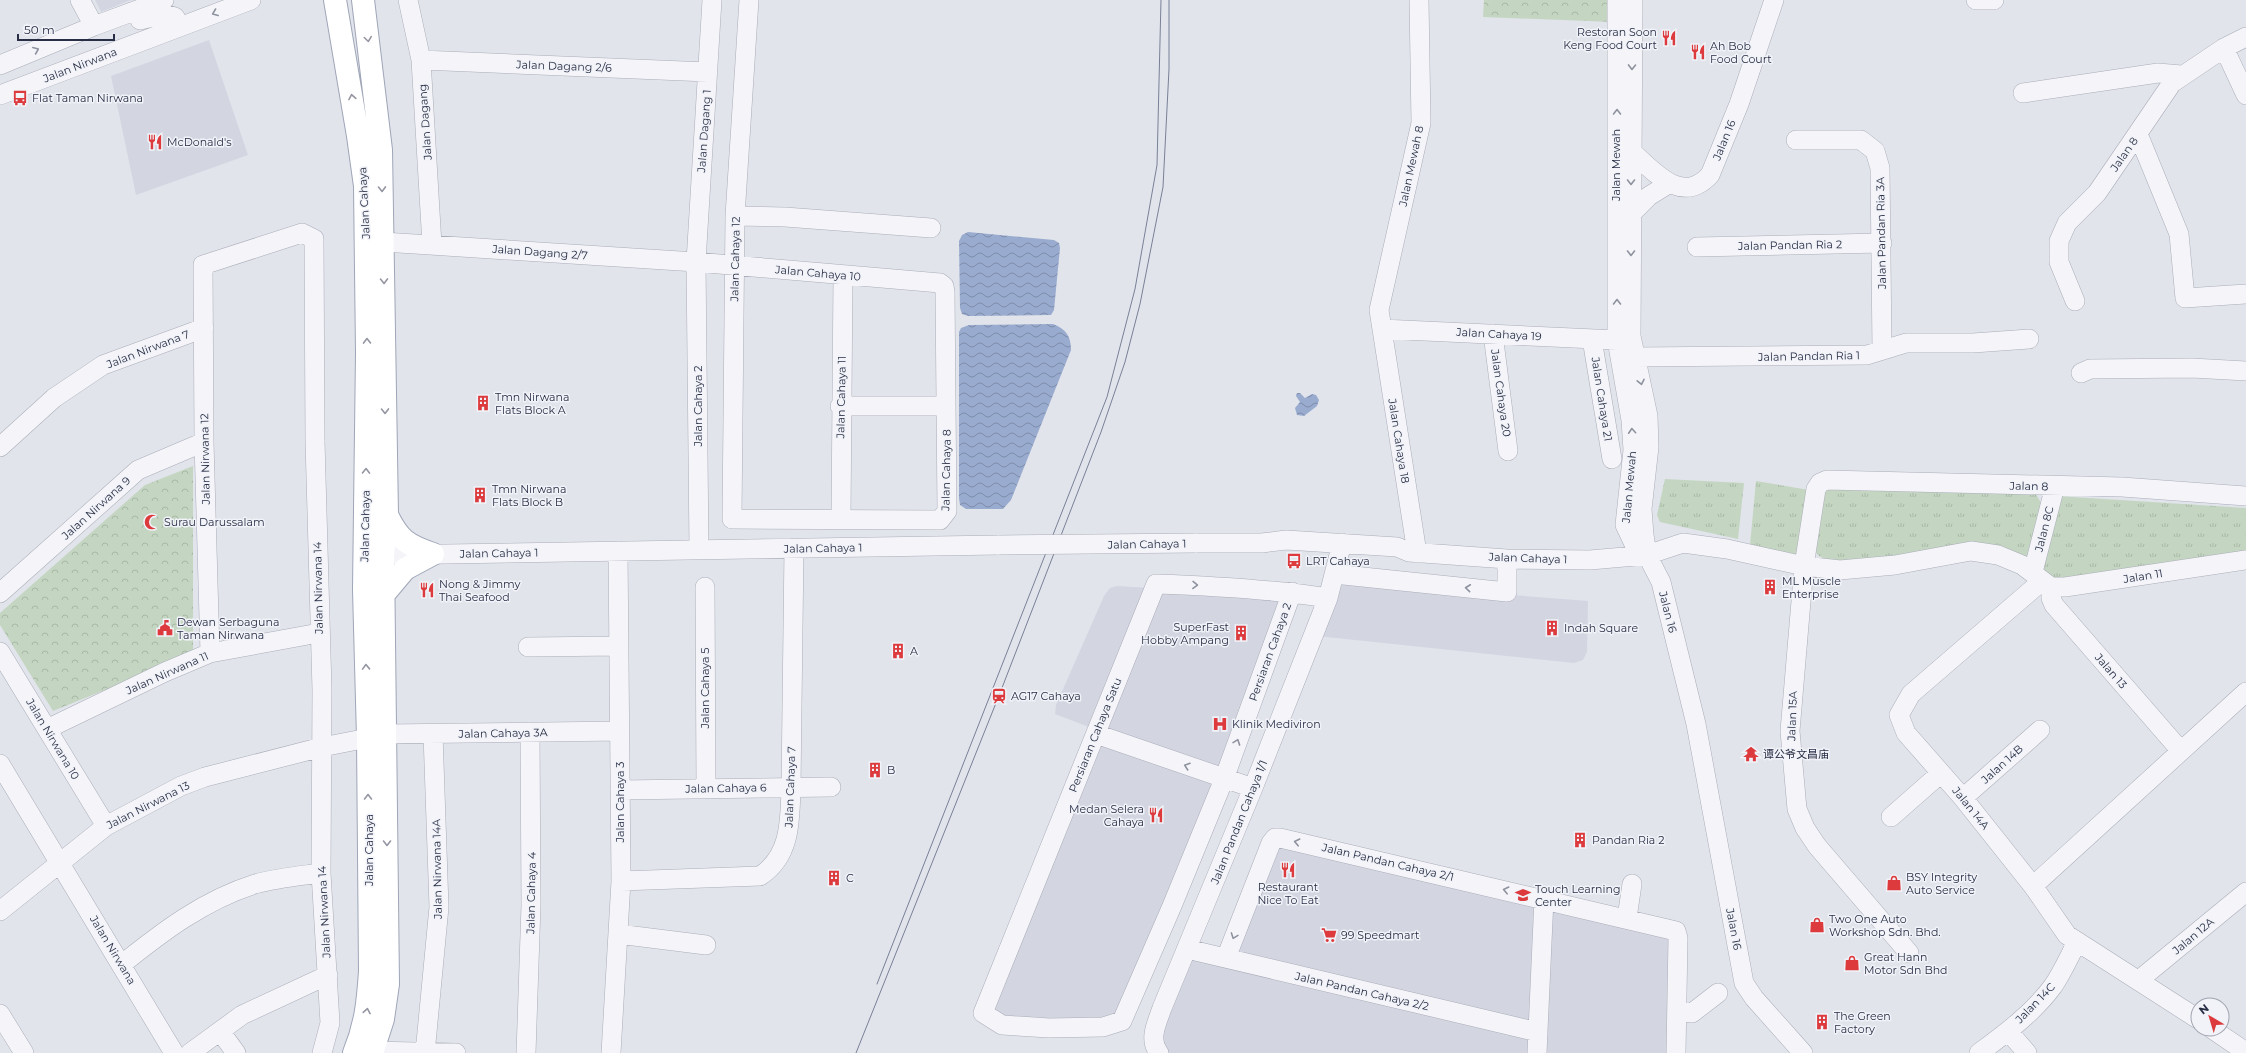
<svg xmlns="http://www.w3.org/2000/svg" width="2246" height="1053" font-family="Montserrat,'Noto Sans SC',sans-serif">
  <defs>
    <pattern id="grass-tufts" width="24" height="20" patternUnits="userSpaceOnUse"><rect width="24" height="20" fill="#c4d6c1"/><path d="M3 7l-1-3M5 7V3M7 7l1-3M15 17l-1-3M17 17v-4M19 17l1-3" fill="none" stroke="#a8b8a7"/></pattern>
    <pattern id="forest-crowns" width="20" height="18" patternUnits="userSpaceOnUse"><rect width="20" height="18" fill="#c4d6c1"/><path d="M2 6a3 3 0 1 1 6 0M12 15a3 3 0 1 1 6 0" fill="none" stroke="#a8b8a7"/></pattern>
    <pattern id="water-waves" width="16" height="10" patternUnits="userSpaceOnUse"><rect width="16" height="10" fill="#99abcf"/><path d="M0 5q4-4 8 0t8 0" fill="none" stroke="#7d8caa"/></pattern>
  </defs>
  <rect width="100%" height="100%" fill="#e1e4eb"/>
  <path fill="#d3d6e1" d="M95,0H131L101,12Z
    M209,40L248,155L136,195L111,76Z
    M1337,581L1588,601L1587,652L1583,660L1574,663L1317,636Z
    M1117,586L1285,596L1220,772L1118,1017L1102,1022L1003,1020L990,1011L1102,732L1055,714L1056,705L1104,596L1110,588Z
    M1276,843L1669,935L1667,1053H1165L1158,1034L1190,955L1230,964Z"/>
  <path fill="url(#grass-tufts)" d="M1665,479L1744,483L1738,539L1660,522L1657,515Z
    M1756,481L1809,490L1800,555L1750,545Z
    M1835,485L2036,494L2041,503L2029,560L1994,547L1833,563L1819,556L1813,549L1819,492Z
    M2057,496L2246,508V556L2057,582L2039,568Z"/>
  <path fill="url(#forest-crowns)" d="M1484,0H1612L1614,22L1483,17Z
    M193,466V654L53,711L0,625V613L145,485Z"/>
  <path fill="url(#water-waves)" d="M968,232L1054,240L1059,243L1060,248L1054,310L1051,315L968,316L962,314L960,308L959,241L962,235Z
    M1053,324C1066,329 1071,336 1071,350L1011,500L1003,509H966L960,505L959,498V332L961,328L969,325Z
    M1297,393H1300L1305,398L1312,394L1316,395L1319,400L1317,406L1304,416L1297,415L1295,408L1300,402L1296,396Z"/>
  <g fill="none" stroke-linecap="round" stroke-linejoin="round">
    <defs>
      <path id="minor" d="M80,0L94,26
        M408,0L421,60L432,245
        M1617,0V340L1631,420L1633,450L1625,525L1634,544L1647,555
        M1633,0L1631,336L1648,416L1649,447L1642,509L1644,535L1647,555L1661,582L1696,724L1744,983L1754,998L1803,1053
        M1976,0H1994
        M140,20L165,14L175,17L180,26
        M2224,48L2246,95
        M421,60L708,72
        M0,65L94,26L164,0
        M2023,93L2158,73L2181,75
        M0,95L251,0
        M2138,134L2179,234L2185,298L2246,294
        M1796,140H1861L1875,151L1880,168L1882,350
        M1624,151H1631C1654,171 1681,206 1710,175L1739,104L1774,0
        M1631,214L1649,196L1670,183
        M735,216L785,217L931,228
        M383,242L696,262C777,269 859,276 940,283L944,286L945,292L947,511L940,520L732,519L735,216L749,0
        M1697,247L1882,243
        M2075,301L2059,262V241L2067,223L2097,193L2172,83L2224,48L2246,37
        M1382,329L1617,340
        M1493,334L1508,451
        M1592,339L1612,459
        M1636,357L1867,355L1906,343H1973L2029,339
        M2081,373L2090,369L2192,368L2246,371
        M840,406H946
        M0,447L54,398L103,365L204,328
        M841,519L843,275
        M1195,543H1262L1286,540L1397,547L1409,552L1507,559L1590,560L1647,555L1683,543L1727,549L1804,566L1840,570L1895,565L1971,551L1998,555L2022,565L2051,587H2065L2246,560
        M699,550L696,262L712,0
        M1417,553L1379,310L1421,123L1419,0
        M383,555L999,545
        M2033,572L2055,486
        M1334,574L1507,592V559
        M2042,581L1911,694L1899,715L1906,733L1963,798L2033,886L2067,935L2198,1019
        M705,587L706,788
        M2051,587V598L2054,605L2181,751
        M1292,592L1224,779L1172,906L1122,1021L1103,1027L1049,1028L1002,1025L983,1013L1156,584C1214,586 1271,589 1328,598
        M0,593L138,470L204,442
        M528,647L619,646
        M0,652L106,826
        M210,653L204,442L203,265L302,233L314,239L315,441L322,690L321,873L330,1023L322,1053
        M47,729L165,672L210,653L319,633
        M386,734L620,731
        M1096,734L1253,788
        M0,764L174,1053
        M620,790L831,787
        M1963,798L2040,730
        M1891,817L1941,773
        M621,881L760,876C791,856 790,820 791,787L794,548
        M2033,886L2246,692
        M0,911L106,826L181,786L205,777L322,747L368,738
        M1627,918L1632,884
        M618,934L706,945
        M1187,949L1538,1032
        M1909,953L1817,846L1805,828L1797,809L1790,731L1804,566L1816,489L1820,483L1827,480L2122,487L2246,496
        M1226,958L1271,843L1275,838H1280L1676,931L1678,938L1676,1053
        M121,965C162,932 204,900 255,884C276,878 299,876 321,873
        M2139,980L2246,892
        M1677,1011L1692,1013L1718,993
        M0,1014L24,1053
        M2212,1029L2246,1052
        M220,1031L236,1053
        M2008,1031L2027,1053
        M373,1051L456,1053
        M190,1053L242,1015L328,975
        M425,1053L439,907L433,734
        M526,1053L531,905L530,732
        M611,1053L621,881L618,551
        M1159,1053C1148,1039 1157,1023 1162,1008L1253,788L1328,598L1342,543
        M1537,1053L1544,898
        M1979,1053C2005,1034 2034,1012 2053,986C2062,973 2069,957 2077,942"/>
      <path id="major" d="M335,0L358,136L365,186L367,353L364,590L368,738L370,971C368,1001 366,1024 354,1053
        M363,0L381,150L387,515L383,555L388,984L383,1019L372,1053
        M387,515C399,540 407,545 433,554
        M384,594L405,569L433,554"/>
    </defs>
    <use href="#minor" stroke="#aaadb9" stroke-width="20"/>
    <use href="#major" stroke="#9fa6b8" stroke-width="24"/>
    <use href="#minor" stroke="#f5f5f9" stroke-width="19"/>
    <use href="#major" stroke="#fff" stroke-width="22"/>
    <path stroke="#798097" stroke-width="1" d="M877,984L1107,397L1135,289L1157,165L1161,0
      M856,1053L1000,693L1101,432L1125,362L1140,304L1163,187L1169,69V0"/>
    <defs>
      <path id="minor-bridge" d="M999,545L1195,543"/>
    </defs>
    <use href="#minor-bridge" stroke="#aaadb9" stroke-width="20" stroke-linecap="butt"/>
    <use href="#minor-bridge" stroke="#f5f5f9" stroke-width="19"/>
  </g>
  <defs><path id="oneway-chevron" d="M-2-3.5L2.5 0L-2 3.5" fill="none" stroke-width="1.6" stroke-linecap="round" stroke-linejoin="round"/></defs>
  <g stroke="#8e929f">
    <use href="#oneway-chevron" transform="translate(215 13) rotate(159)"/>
    <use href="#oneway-chevron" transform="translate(36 50) rotate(-23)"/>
    <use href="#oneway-chevron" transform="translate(1632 67) rotate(91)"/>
    <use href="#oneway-chevron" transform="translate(1617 112) rotate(-90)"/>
    <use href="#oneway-chevron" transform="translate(1631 182) rotate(90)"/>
    <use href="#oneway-chevron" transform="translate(1631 253) rotate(90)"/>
    <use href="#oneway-chevron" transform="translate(1617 302) rotate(-90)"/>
    <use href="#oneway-chevron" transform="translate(1641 382) rotate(78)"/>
    <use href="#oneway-chevron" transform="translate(1632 431) rotate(-94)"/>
    <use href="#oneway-chevron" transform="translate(1195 585) rotate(1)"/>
    <use href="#oneway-chevron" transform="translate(1468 588) rotate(-174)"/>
    <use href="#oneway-chevron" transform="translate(1237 742) rotate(-70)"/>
    <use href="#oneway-chevron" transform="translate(1187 766) rotate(-161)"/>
    <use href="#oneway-chevron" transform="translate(1297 842) rotate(-167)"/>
    <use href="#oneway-chevron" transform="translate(1506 890) rotate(-167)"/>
    <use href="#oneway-chevron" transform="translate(1234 936) rotate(110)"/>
  </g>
  <g stroke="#9496a2">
    <use href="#oneway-chevron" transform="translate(368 39) rotate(82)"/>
    <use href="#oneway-chevron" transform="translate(352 97) rotate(-100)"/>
    <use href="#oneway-chevron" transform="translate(382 189) rotate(89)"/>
    <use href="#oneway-chevron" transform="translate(384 281) rotate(89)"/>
    <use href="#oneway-chevron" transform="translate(367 341) rotate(-91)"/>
    <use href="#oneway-chevron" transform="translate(385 411) rotate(89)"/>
    <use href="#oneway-chevron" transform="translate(366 471) rotate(-89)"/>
    <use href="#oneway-chevron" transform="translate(366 667) rotate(-92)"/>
    <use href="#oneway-chevron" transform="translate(368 797) rotate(-90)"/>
    <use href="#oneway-chevron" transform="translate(387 843) rotate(90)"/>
    <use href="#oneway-chevron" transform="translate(367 1011) rotate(-80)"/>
  </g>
  <defs>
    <symbol id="restaurant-bare" viewBox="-9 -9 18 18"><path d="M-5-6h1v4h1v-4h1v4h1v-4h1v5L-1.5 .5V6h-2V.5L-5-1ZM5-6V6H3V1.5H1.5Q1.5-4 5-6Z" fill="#dc3a3c" stroke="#f1f3f8" stroke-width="2.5" paint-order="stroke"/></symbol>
    <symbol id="bus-bare" viewBox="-9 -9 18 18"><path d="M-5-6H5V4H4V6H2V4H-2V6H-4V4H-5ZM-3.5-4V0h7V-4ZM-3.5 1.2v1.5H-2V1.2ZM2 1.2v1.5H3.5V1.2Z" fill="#dc3a3c" stroke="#f1f3f8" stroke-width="2.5" paint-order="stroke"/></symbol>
    <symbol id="building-bare" viewBox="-9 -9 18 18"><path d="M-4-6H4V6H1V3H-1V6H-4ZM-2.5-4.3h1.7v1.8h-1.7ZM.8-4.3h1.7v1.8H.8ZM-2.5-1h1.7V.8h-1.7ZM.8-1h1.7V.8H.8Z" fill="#dc3a3c" stroke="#f1f3f8" stroke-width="2.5" paint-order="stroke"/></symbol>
    <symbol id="mosque-bare" viewBox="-9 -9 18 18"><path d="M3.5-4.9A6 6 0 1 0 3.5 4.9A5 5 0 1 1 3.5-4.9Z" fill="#dc3a3c" stroke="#f1f3f8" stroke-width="2.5" paint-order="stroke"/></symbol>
    <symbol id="civic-bare" viewBox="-9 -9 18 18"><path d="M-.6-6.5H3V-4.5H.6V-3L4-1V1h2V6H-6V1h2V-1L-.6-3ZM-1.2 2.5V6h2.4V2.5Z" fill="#dc3a3c" stroke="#f1f3f8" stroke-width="2.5" paint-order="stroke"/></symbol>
    <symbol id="station-bare" viewBox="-9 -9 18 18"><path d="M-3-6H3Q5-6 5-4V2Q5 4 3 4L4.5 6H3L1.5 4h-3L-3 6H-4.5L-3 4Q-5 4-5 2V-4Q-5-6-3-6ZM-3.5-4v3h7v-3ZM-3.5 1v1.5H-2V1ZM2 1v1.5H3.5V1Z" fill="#dc3a3c" stroke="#f1f3f8" stroke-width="2.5" paint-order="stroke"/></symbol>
    <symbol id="hospital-bare" viewBox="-9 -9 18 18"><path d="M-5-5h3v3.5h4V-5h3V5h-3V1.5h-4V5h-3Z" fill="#dc3a3c" stroke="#f1f3f8" stroke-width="2.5" paint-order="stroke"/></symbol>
    <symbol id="temple-bare" viewBox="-9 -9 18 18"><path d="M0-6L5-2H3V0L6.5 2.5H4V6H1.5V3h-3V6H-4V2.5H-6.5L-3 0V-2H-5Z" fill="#dc3a3c" stroke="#f1f3f8" stroke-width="2.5" paint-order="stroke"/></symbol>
    <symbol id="shop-bare" viewBox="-9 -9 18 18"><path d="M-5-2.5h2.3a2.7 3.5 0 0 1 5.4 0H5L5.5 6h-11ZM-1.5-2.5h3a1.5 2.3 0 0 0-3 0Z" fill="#dc3a3c" stroke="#f1f3f8" stroke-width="2.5" paint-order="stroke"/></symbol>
    <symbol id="school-bare" viewBox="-9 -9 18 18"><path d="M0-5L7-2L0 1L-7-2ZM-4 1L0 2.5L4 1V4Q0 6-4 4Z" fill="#dc3a3c" stroke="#f1f3f8" stroke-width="2.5" paint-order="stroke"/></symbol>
    <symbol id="supermarket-bare" viewBox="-9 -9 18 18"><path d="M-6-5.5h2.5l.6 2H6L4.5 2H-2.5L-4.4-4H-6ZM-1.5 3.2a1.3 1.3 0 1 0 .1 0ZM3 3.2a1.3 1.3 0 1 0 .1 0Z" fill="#dc3a3c" stroke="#f1f3f8" stroke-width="2.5" paint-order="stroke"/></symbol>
  </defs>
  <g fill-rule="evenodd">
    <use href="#restaurant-bare" x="1658" y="27" width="22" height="22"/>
    <use href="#restaurant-bare" x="1687" y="41" width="22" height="22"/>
    <use href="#bus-bare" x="9" y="87" width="22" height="22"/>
    <use href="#restaurant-bare" x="144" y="131" width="22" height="22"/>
    <use href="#building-bare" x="472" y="392" width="22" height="22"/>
    <use href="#building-bare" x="469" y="484" width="22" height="22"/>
    <use href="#mosque-bare" x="141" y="511" width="22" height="22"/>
    <use href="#bus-bare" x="1283" y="550" width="22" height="22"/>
    <use href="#building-bare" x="1759" y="576" width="22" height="22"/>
    <use href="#restaurant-bare" x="416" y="579" width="22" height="22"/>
    <use href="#civic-bare" x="154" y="617" width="22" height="22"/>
    <use href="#building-bare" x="1541" y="617" width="22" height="22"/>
    <use href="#building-bare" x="1230" y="622" width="22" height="22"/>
    <use href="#building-bare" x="887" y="640" width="22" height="22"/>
    <use href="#station-bare" x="988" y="685" width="22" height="22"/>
    <use href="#hospital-bare" x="1209" y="713" width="22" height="22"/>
    <use href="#temple-bare" x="1740" y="743" width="22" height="22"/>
    <use href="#building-bare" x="864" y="759" width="22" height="22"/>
    <use href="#restaurant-bare" x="1145" y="804" width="22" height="22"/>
    <use href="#building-bare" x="1569" y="829" width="22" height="22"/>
    <use href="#restaurant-bare" x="1277" y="859" width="22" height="22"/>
    <use href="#building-bare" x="823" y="867" width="22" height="22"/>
    <use href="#shop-bare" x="1883" y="872" width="22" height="22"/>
    <use href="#school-bare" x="1512" y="884" width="22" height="22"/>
    <use href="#shop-bare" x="1806" y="914" width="22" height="22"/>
    <use href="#supermarket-bare" x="1318" y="924" width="22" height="22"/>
    <use href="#shop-bare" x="1841" y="952" width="22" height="22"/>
    <use href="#building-bare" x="1811" y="1011" width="22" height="22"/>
  </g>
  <g text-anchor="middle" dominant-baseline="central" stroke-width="3" stroke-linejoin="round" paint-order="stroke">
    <g font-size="11" fill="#282e45" stroke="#f1f3f8" text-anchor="start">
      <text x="1657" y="32" text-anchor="end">Restoran Soon<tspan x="1657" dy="13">Keng Food Court</tspan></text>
      <text x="1710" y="46">Ah Bob<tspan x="1710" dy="13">Food Court</tspan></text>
      <text x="32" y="98">Flat Taman Nirwana</text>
      <text x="167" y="142">McDonald's</text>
      <text x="495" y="397">Tmn Nirwana<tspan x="495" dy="13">Flats Block A</tspan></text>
      <text x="492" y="489">Tmn Nirwana<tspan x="492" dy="13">Flats Block B</tspan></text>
      <text x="164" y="522">Surau Darussalam</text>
      <text x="1306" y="561">LRT Cahaya</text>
      <text x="1782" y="581">ML Muscle<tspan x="1782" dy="13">Enterprise</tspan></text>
      <text x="439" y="584">Nong &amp; Jimmy<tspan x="439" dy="13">Thai Seafood</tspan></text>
      <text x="177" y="622">Dewan Serbaguna<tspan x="177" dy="13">Taman Nirwana</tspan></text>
      <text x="1229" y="627" text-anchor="end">SuperFast<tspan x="1229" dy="13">Hobby Ampang</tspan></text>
      <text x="1564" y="628">Indah Square</text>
      <text x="910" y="651">A</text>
      <text x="1011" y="696">AG17 Cahaya</text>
      <text x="1232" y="724">Klinik Mediviron</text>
      <text x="1763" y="754">谭公爷文昌庙</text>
      <text x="887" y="770">B</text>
      <text x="1144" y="809" text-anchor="end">Medan Selera<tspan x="1144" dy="13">Cahaya</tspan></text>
      <text x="1592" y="840">Pandan Ria 2</text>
      <text x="1906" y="877">BSY Integrity<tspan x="1906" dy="13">Auto Service</tspan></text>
      <text x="846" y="878">C</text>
      <text x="1288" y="887" text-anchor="middle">Restaurant<tspan x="1288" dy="13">Nice To Eat</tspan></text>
      <text x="1535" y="889">Touch Learning<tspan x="1535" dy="13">Center</tspan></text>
      <text x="1829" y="919">Two One Auto<tspan x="1829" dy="13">Workshop Sdn. Bhd.</tspan></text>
      <text x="1341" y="935">99 Speedmart</text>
      <text x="1864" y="957">Great Hann<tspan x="1864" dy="13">Motor Sdn Bhd</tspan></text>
      <text x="1834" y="1016">The Green<tspan x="1834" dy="13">Factory</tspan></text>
    </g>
    <g font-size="11" fill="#282e45" stroke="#f1f3f8">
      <text transform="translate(80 65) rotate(-21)">Jalan Nirwana</text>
      <text transform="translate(564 66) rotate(2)">Jalan Dagang 2/6</text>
      <text transform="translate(425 122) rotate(-94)">Jalan Dagang</text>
      <text transform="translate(704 131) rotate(-86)">Jalan Dagang 1</text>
      <text transform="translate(1724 140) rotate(-68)">Jalan 16</text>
      <text transform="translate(2124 154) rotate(-55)">Jalan 8</text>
      <text transform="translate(1616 165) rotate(-90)">Jalan Mewah</text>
      <text transform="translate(1411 166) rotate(-78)">Jalan Mewah 8</text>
      <text transform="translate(364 203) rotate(-93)">Jalan Cahaya</text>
      <text transform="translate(1881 233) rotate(-91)">Jalan Pandan Ria 3A</text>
      <text transform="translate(1790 245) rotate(-1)">Jalan Pandan Ria 2</text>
      <text transform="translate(540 252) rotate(4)">Jalan Dagang 2/7</text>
      <text transform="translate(735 259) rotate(-89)">Jalan Cahaya 12</text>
      <text transform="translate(818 273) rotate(5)">Jalan Cahaya 10</text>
      <text transform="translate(1499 334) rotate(3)">Jalan Cahaya 19</text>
      <text transform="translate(148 349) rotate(-21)">Jalan Nirwana 7</text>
      <text transform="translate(1809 356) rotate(-1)">Jalan Pandan Ria 1</text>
      <text transform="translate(1501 393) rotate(82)">Jalan Cahaya 20</text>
      <text transform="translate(841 397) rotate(-89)">Jalan Cahaya 11</text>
      <text transform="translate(1602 399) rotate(81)">Jalan Cahaya 21</text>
      <text transform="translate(698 406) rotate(-90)">Jalan Cahaya 2</text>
      <text transform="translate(1399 441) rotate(81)">Jalan Cahaya 18</text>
      <text transform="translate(205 459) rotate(-91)">Jalan Nirwana 12</text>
      <text transform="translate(946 470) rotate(-89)">Jalan Cahaya 8</text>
      <text transform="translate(2029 486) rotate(1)">Jalan 8</text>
      <text transform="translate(1629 487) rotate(-85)">Jalan Mewah</text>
      <text transform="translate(96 508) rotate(-42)">Jalan Nirwana 9</text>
      <text transform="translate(365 526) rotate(-89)">Jalan Cahaya</text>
      <text transform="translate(2044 529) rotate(-76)">Jalan 8C</text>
      <text transform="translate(1147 544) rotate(-1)">Jalan Cahaya 1</text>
      <text transform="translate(823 548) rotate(-1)">Jalan Cahaya 1</text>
      <text transform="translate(499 553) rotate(-1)">Jalan Cahaya 1</text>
      <text transform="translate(1528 558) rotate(2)">Jalan Cahaya 1</text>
      <text transform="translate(2143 576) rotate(-9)">Jalan 11</text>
      <text transform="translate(318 588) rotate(-91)">Jalan Nirwana 14</text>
      <text transform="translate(1668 612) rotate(76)">Jalan 16</text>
      <text transform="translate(1270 652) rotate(-70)">Persiaran Cahaya 2</text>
      <text transform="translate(2111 671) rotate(49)">Jalan 13</text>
      <text transform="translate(167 673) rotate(-24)">Jalan Nirwana 11</text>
      <text transform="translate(705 688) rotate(-90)">Jalan Cahaya 5</text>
      <text transform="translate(1792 716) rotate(-88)">Jalan 15A</text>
      <text transform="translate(503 733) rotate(-1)">Jalan Cahaya 3A</text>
      <text transform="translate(1095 735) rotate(-68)">Persiaran Cahaya Satu</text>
      <text transform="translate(53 739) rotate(59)">Jalan Nirwana 10</text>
      <text transform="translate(2002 764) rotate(-42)">Jalan 14B</text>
      <text transform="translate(790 787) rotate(-88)">Jalan Cahaya 7</text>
      <text transform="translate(726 788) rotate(-1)">Jalan Cahaya 6</text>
      <text transform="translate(620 802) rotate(-90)">Jalan Cahaya 3</text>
      <text transform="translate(148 805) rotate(-27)">Jalan Nirwana 13</text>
      <text transform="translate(1971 808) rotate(51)">Jalan 14A</text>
      <text transform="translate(1239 822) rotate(-68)">Jalan Pandan Cahaya 1/1</text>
      <text transform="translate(369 850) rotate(-90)">Jalan Cahaya</text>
      <text transform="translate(1388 862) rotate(13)">Jalan Pandan Cahaya 2/1</text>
      <text transform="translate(437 869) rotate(-91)">Jalan Nirwana 14A</text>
      <text transform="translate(531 893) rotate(-89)">Jalan Cahaya 4</text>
      <text transform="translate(324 912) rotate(-93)">Jalan Nirwana 14</text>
      <text transform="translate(1734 929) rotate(79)">Jalan 16</text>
      <text transform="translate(2193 936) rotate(-40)">Jalan 12A</text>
      <text transform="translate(113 950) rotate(59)">Jalan Nirwana</text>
      <text transform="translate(1362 991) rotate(13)">Jalan Pandan Cahaya 2/2</text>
      <text transform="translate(2035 1003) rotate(-46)">Jalan 14C</text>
    </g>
  </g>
  <g transform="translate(2210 1017) rotate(322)"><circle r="19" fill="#f1f3f8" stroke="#a1a4b0"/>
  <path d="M0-3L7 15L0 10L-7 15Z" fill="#dc3a3c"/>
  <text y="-6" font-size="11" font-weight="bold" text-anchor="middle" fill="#282e45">N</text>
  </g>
  <path d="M18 34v6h96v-6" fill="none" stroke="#282e45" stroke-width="2"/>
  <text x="24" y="34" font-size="12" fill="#282e45" stroke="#f1f3f8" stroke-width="3" paint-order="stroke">50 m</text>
</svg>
